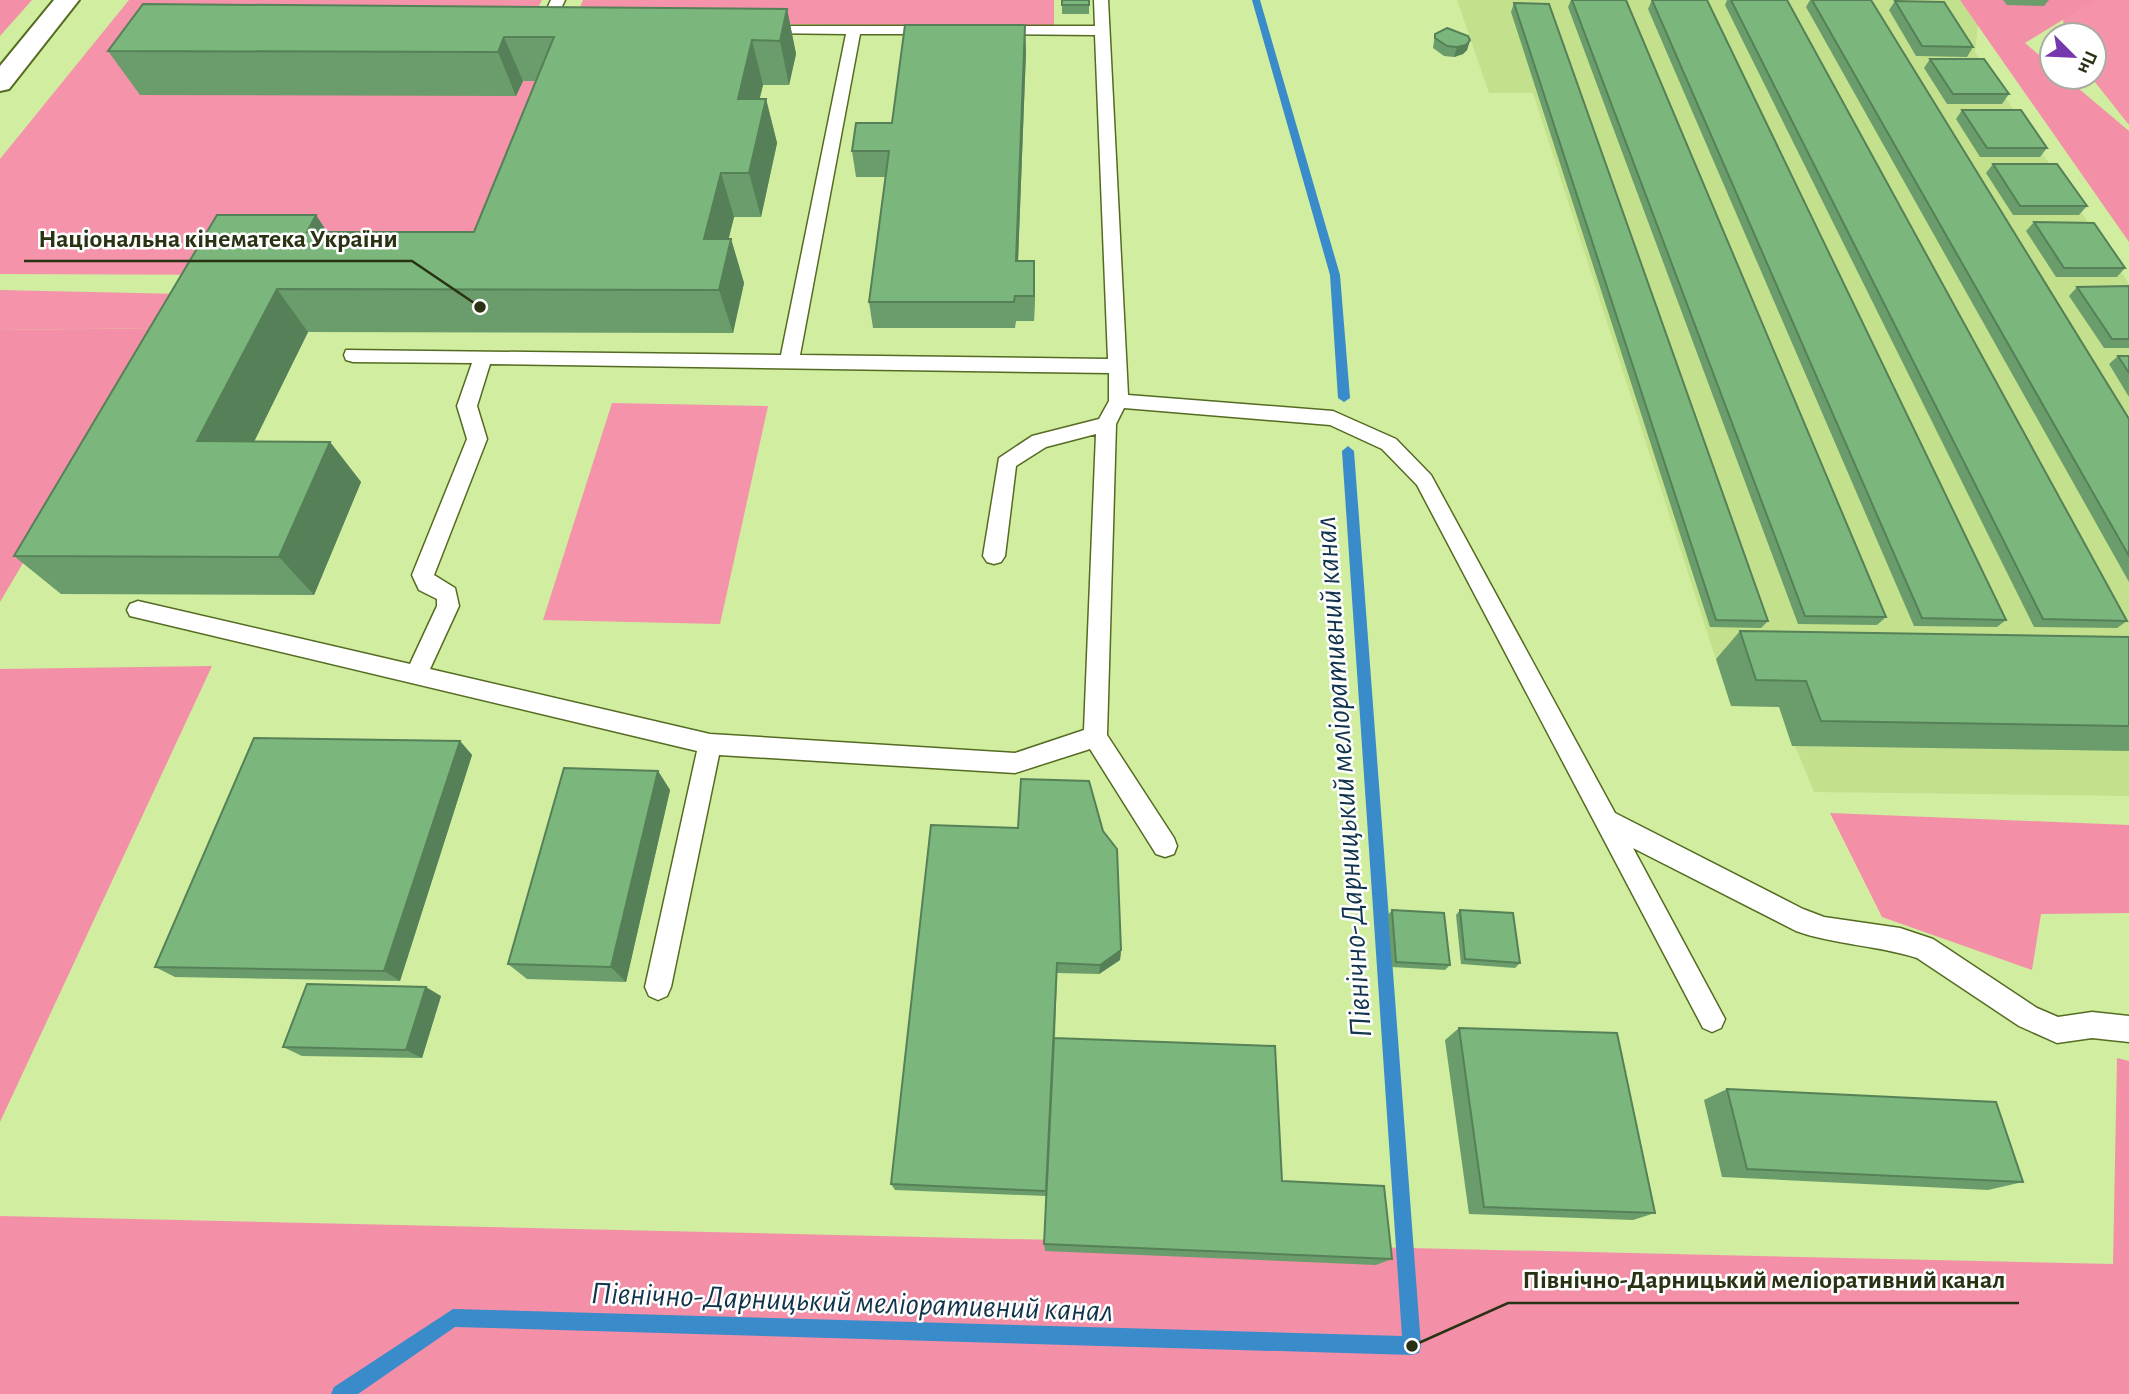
<svg xmlns="http://www.w3.org/2000/svg" width="2129" height="1394" font-family="'Alegreya Sans',sans-serif">
  <rect width="100%" height="100%" fill="#d0eda0"/>
  <path fill="#c3e18d" d="M1457,0H2042L1980,10L1975,52L2129,284V796L1814,792L1779,707L1731,706L1533,93H1489Z"/>
  <path fill="#f493aa" d="M129,0H542L517,49L516,96L523,81H571L496,276L0,274V159Z
    M583,0H1054V26L588,23L575,19Z
    M2062,0H2129V125L2091,77H2094V35H2064Z
    M0,290L182,294L162,328L0,330Z
    M612,403L768,406L720,624L543,620Z"/>
  <path fill="#f390a8" d="M0,0H32L0,36Z
    M1960,0H2095L2025,43L2052,66V77H2065L2129,131V242Z
    M162,328L0,602V330Z
    M212,666L0,1122V669Z
    M1830,813L2129,825V913L2041,914L2032,970L1882,917Z
    M2117,1058L2129,1061V1394H0V1216L2113,1264Z"/>
  <g fill="none" stroke-linecap="round" stroke-linejoin="round">
    <path fill="#3a8bc9" fill-rule="evenodd" d="M1252,0H1260L1340,275L1350,398L1344,402L1338,398L1330,275Z
      M1348,446L1354,451L1421,1346L1419,1353L1412,1355L455,1327L358,1394H331L334,1387L453,1309L1402,1336L1342,451Z"/>
    <defs>
      <path id="service" d="M551,0H565L550,31H540L538,28Z
        M1094,0H1108L1128,395L1333,411L1396,439L1431,475L1615,813L1803,909L1824,917L1900,928L1933,939L2037,1008L2058,1017L2092,1012L2129,1016V1042L2092,1038L2057,1043L2019,1026L1917,958C1877,945 1835,945 1796,931L1633,848L1725,1019L1721,1028L1712,1032L1703,1028L1417,485L1382,449L1330,425L1124,408L1116,424L1107,735L1174,838L1177,846L1174,854L1165,857L1156,854L1090,749L1015,773L719,755L671,987L667,996L658,1000L649,996L645,987L697,751L130,616L127,610L130,604L138,601L410,664L437,606V599L419,590L412,575L467,439L457,406L472,363L353,362L346,360L344,355L346,350L781,355L846,34L762,33L755,29L757,26H934L941,30L934,34H860L800,355L1108,359L1095,35L997,34L990,30L997,26H1095ZM490,364L1109,373V401L1099,419L1032,436L999,458L983,556L987,562L994,564L1001,562L1005,556L1016,466L1046,447L1096,434L1084,730L1015,753L710,734L430,669L459,606L455,588L434,575L487,439L477,406Z"/>
      <path id="tertiary" d="M54,0H79L9,89L0,91V66Z"/>
    </defs>
    <use href="#service" stroke="#546b21" stroke-width="3"/>
    <use href="#tertiary" stroke="#546b21" stroke-width="4"/>
    <use href="#service" fill="#fff" fill-rule="evenodd"/>
    <use href="#tertiary" fill="#fff" fill-rule="evenodd"/>
  </g>
  <path fill="#6a9d6b" d="M1062,0H1089V14H1062Z
    M1571,0H1626L1886,617L1877,625L1798,624L1568,7Z
    M1652,0L2006,620L1997,627L1914,626L1648,9Z
    M1727,0H1787L2127,621L2117,628L2034,627L1725,5Z
    M1810,0H1871L2129,419V582L1806,7Z
    M2003,0H2049L2044,6L2007,5Z
    M1895,1L1973,47L1967,57L1916,56L1889,10Z
    M1514,3L1768,621L1761,628L1710,627L1511,12Z
    M787,9L796,54L789,85H763L759,99H766L777,143L761,217H734L728,239H731L744,283L733,333L308,332L254,442H330L361,482L314,595L61,594L14,556L316,215L327,232H474L536,81H523L516,96L140,95L108,51Z
    M1435,34L1470,40L1467,50L1463,54L1454,57L1444,56L1433,48Z
    M1026,51L1018,261L1035,287L1034,321H1016L1015,328H873L869,302L885,177H856L852,151L892,123Z
    M1930,59L2009,94L2002,104H1947L1924,68Z
    M1962,110L2047,148L2040,157H1980L1956,119Z
    M1993,164L2087,206L2079,215H2013L1986,173Z
    M2034,222L2125,268L2117,277H2056L2026,231Z
    M2129,286V348H2104L2069,296L2077,287Z
    M2118,356H2129V397L2109,364Z
    M1740,631L2129,637V751L1792,746L1779,707L1731,706L1716,659Z
    M460,741L472,755L400,981L175,977L155,967Z
    M658,771L670,790L626,982L527,979L508,964Z
    M931,825L1121,950L1120,960L1099,974L1057,973L1055,1038L1282,1181L1392,1259L1376,1265L1045,1251L1044,1244L1046,1196L895,1190L891,1184Z
    M1392,910L1450,965L1445,970L1392,967L1388,915Z
    M1460,910L1520,963L1515,968L1461,964L1456,915Z
    M441,996L422,1058L302,1056L283,1047Z
    M1459,1028L1655,1213L1633,1220L1469,1214L1445,1040Z
    M1727,1089L2023,1182L1988,1190L1722,1177L1704,1100Z"/>
  <path fill="#568057" d="M787,9L796,54L789,85L780,41Z
    M1025,25L1026,51L1017,287L1016,261Z
    M504,37L523,81L516,96L498,52Z
    M752,40L763,85L749,143L738,99Z
    M1470,40L1467,50L1463,54L1454,57L1457,47Z
    M766,99L777,143L761,217L749,173Z
    M721,173L734,217L718,283L704,239Z
    M316,215L344,258L307,232Z
    M731,239L744,283L733,333L719,290Z
    M1034,261L1035,287L1034,321Z
    M277,289L308,332L234,482L197,441Z
    M330,442L361,482L314,595L279,557Z
    M460,741L472,755L400,981L384,971Z
    M658,771L670,790L626,982L611,967Z
    M1121,950L1120,960L1099,974L1100,965Z
    M426,987L441,996L422,1058L406,1050Z"/>
  <path fill="#7bb77c" stroke="#568057" stroke-width="2" d="M1062,0H1089V5H1062Z
    M1572,0H1626L1886,617L1805,616Z
    M1652,0H1707L2006,620L1922,618Z
    M1731,0H1787L2127,621L2043,619Z
    M1812,0H1871L2129,419V556Z
    M1895,1L1944,2L1973,47L1922,46Z
    M1514,3L1549,4L1768,621L1716,620Z
    M143,4L787,9L780,41L752,40L738,99H766L749,173H721L704,239H731L719,290L277,289L197,441L330,442L279,557L14,556L217,215H316L307,232H474L554,37H504L498,52L108,51Z
    M905,25H1025L1016,261H1034V296H1015L1014,302H869L889,151H852L856,123H892Z
    M1447,28L1468,36L1470,40L1466,45L1457,47L1447,46L1435,38V34Z
    M1930,59H1984L2009,94H1953Z
    M1962,110H2021L2047,148H1987Z
    M1993,164H2057L2087,206H2020Z
    M2034,222L2094,223L2125,268H2064Z
    M2129,286V339H2112L2077,287Z
    M2118,356H2129V373Z
    M1740,631L2129,637V726L1821,721L1806,681L1756,680Z
    M254,738L460,741L384,971L155,967Z
    M564,768L658,771L611,967L508,964Z
    M1021,779L1089,781L1103,831L1117,849L1121,950L1100,965L1057,963L1046,1191L891,1184L931,825L1018,828Z
    M1392,910L1444,913L1450,965L1396,962Z
    M1460,910L1513,913L1520,963L1465,959Z
    M307,984L426,987L406,1050L283,1047Z
    M1459,1028L1617,1033L1655,1213L1484,1207Z
    M1054,1038L1275,1046L1282,1181L1384,1186L1392,1259L1044,1244Z
    M1727,1089L1996,1102L2023,1182L1747,1169Z"/>
  <g text-anchor="middle" dominant-baseline="central" stroke-width="5" stroke-linejoin="round" paint-order="stroke">
    <g font-size="32" font-style="italic" fill="#11334c" stroke="#fff">
      <text transform="translate(1343 777) rotate(-94)">Північно-Дарницький меліоративний канал</text>
      <text transform="translate(852 1302) rotate(2)">Північно-Дарницький меліоративний канал</text>
    </g>
  </g>
  <path fill="none" stroke="#293314" stroke-width="2.5" d="M480 307L412 261H24M1412 1346L1508 1303H2019"/>
  <g fill="#293314" stroke="#fff" stroke-width="2.5">
    <circle cx="480" cy="307" r="7"/>
    <circle cx="1412" cy="1346" r="7"/>
  </g>
  <g font-size="26" text-anchor="middle" font-weight="bold" fill="#293314" stroke="#fff" stroke-width="5" stroke-linejoin="round" paint-order="stroke">
    <text x="218" y="247">Національна кінематека України</text>
    <text x="1764" y="1288">Північно-Дарницький меліоративний канал</text>
  </g>
  <g transform="translate(2073 56) rotate(114)"><circle r="33" fill="#ffffff" stroke="#a9ada1" stroke-width="2"/>
  <path d="M0-5L12 26L0 18L-12 26Z" fill="#7638ad"/>
  <text y="-10" font-size="19" font-weight="bold" text-anchor="middle" fill="#293314">Пн</text>
  </g>
</svg>
